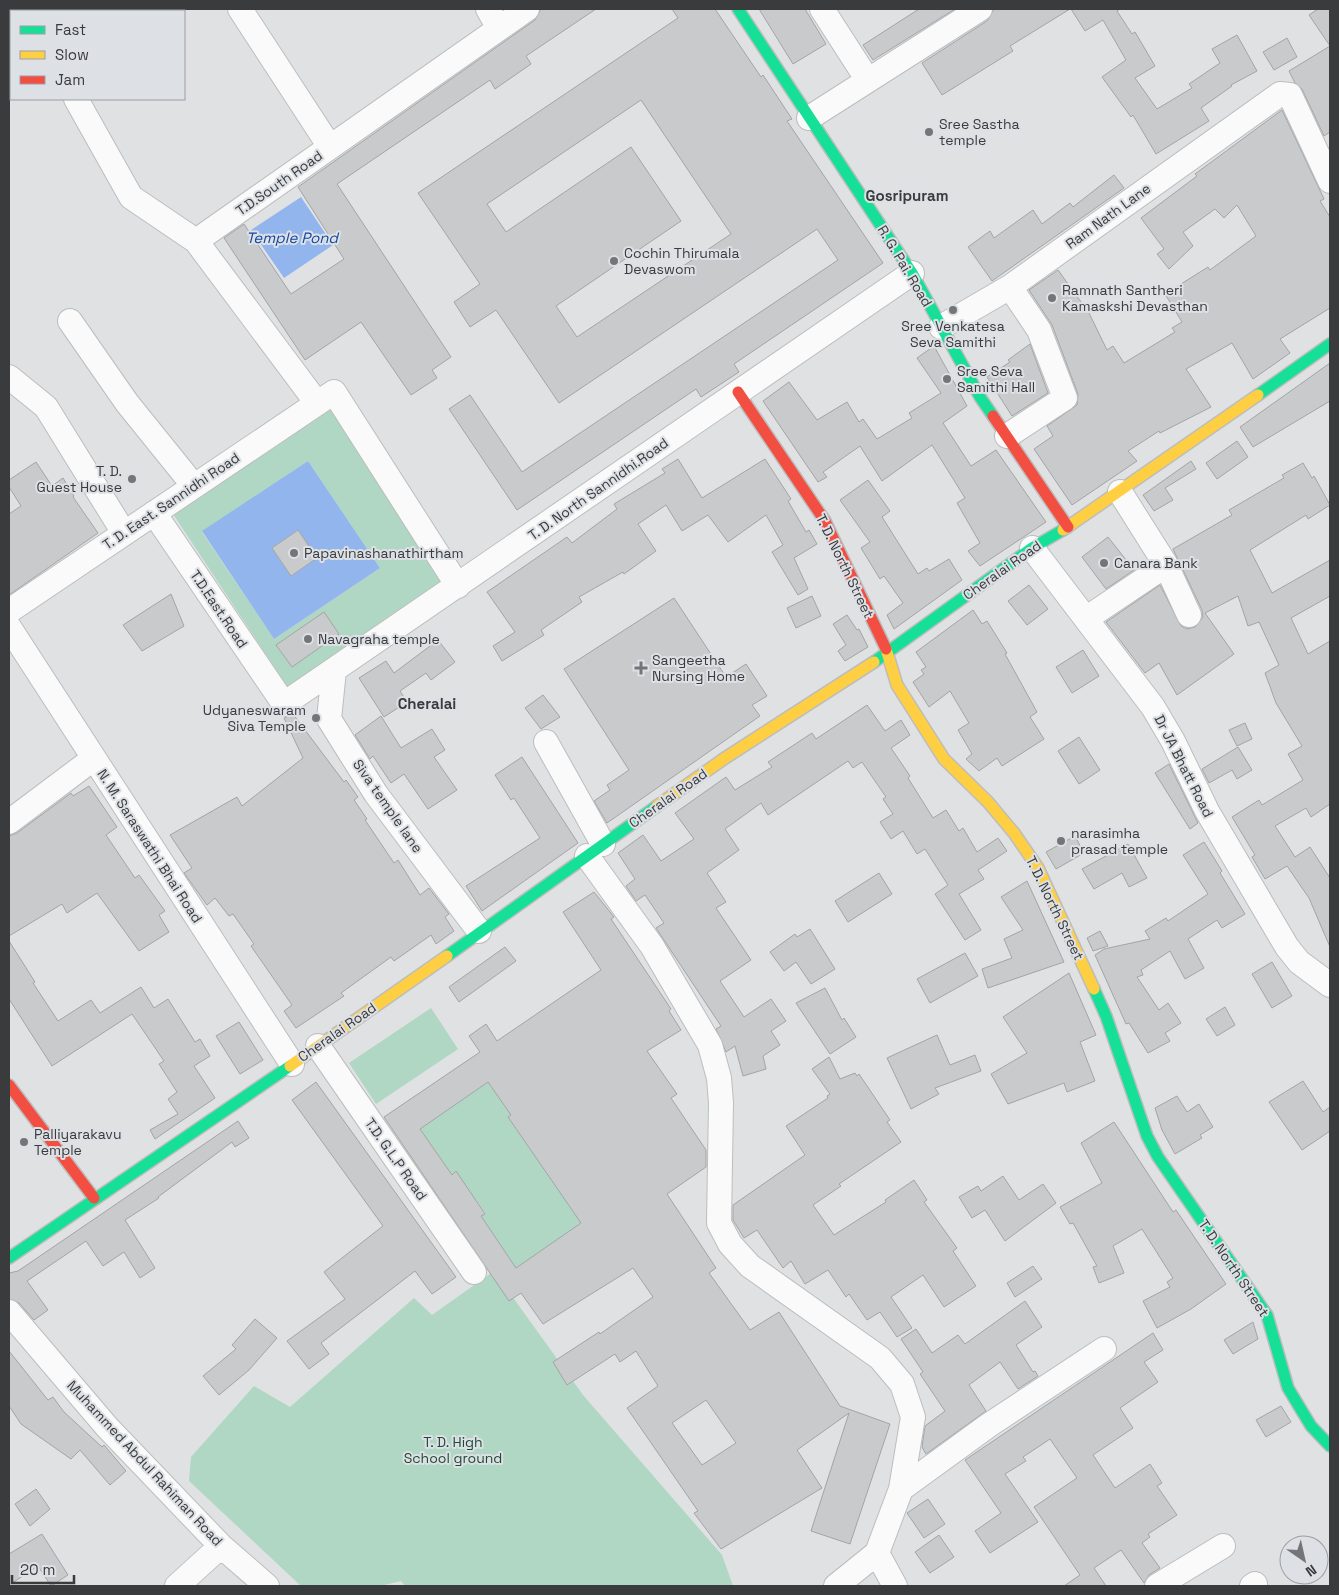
<svg xmlns="http://www.w3.org/2000/svg" width="1339" height="1595" font-family="'Space Grotesk',sans-serif">
  <rect width="100%" height="100%" fill="#dfe1e3"/>
  <path fill="#b0d7c3" fill-rule="evenodd" d="M333,404L451,582L289,689L171,511ZM308,461L380,568L274,639L202,532ZM324,612L339,634L292,667L276,645Z
    M431,1008L458,1049L376,1104L349,1063Z
    M488,1082L511,1115L508,1117L568,1204L584,1221L516,1268L481,1216L485,1213L456,1172L452,1175L420,1129Z
    M494,1271L583,1395L722,1555L733,1586H405L401,1581L380,1586H301L189,1481L191,1457L254,1386L290,1407L414,1298L432,1315Z"/>
  <path fill="#93b5ee" fill-rule="evenodd" d="M301,197L333,245L284,278L251,230Z
    M308,461L380,568L274,639L202,531ZM298,530L317,558L291,576L272,548Z"/>
  <path fill="#c9cacc" stroke="#a2a4a6" fill-rule="evenodd" d="M541,9H596L526,56L531,64L495,89L490,80L337,184L451,357L432,370L437,378L411,395L361,322L305,360L224,238L244,224L291,294L344,259L298,187L535,20Z
    M672,9H715L761,77L763,75L792,119L787,121L883,263L734,364L739,372L701,397L696,389L517,510L449,409L470,395L522,472L838,260L817,229L559,403L496,310L470,327L454,302L480,284L418,193L678,18ZM641,100L731,234L577,337L556,306L681,221L631,147L506,232L487,204Z
    M759,9H805L826,44L793,64Z
    M919,9H955L873,60L863,45Z
    M994,9H1070L1010,46L1013,51L942,95L922,63L987,21Z
    M1071,9H1120L1117,11L1132,34L1135,32L1155,66L1135,78L1157,109L1192,88L1189,84L1220,63L1212,49L1237,35L1257,71L1231,85L1232,86L1201,108L1209,121L1156,154L1133,115L1131,117L1102,77L1126,60L1103,20L1085,31Z
    M1318,9H1330V132L1324,136L1302,89L1295,83L1289,71L1330,46L1309,15Z
    M1287,38L1297,57L1274,70L1263,52Z
    M1282,110L1324,199L1320,201L1330,217V308L1280,339L1290,353L1253,379L1232,343L1186,369L1211,407L1160,433L1159,431L1128,451L1137,461L1072,505L1034,449L1053,436L1047,426L1077,405L1078,394L1052,325L1029,290L1058,270L1089,313L1107,350L1113,346L1124,363L1175,332L1172,328L1182,322L1165,294L1208,267L1210,270L1256,236L1237,205L1224,218L1215,209L1183,232L1193,246L1169,269L1157,254L1164,249L1141,218L1197,176L1195,174Z
    M1114,175L1124,188L992,281L968,247L990,231L994,238L1033,210L1042,224L1070,203L1073,207Z
    M1030,344L1048,393L1012,416L987,377L1010,362L1008,360Z
    M934,346L967,406L943,423L971,466L996,450L1046,522L980,566L968,551L980,543L957,503L965,498L932,445L882,481L860,446L823,472L827,477L818,482L763,401L789,382L817,420L847,402L859,422L863,419L877,439L912,418L909,413L941,393L917,358Z
    M1330,363V401L1253,447L1240,427Z
    M1237,441L1248,457L1217,479L1206,463Z
    M678,459L702,498L765,459L791,499L788,501L806,532L809,530L817,544L794,558L808,589L798,595L772,552L783,545L766,515L728,542L708,515L682,531L666,505L638,524L656,551L624,574L623,572L579,597L582,602L541,630L544,635L502,661L493,646L515,632L487,592L567,537L572,543L617,509L614,504L665,473L662,469Z
    M1191,461L1196,469L1165,488L1173,500L1154,511L1143,495Z
    M36,462L52,486L63,478L74,496L73,497L98,533L9,595V514L21,506L9,487V480Z
    M1303,463L1312,478L1314,476L1330,505L1308,519L1306,515L1250,550L1272,593L1330,560V596L1291,618L1308,654L1330,641V804L1311,817L1306,808L1275,826L1295,857L1310,847L1330,878V947L1309,898L1287,866L1265,879L1252,857L1255,855L1232,817L1259,800L1262,805L1303,780L1288,754L1302,746L1276,703L1265,673L1279,665L1259,622L1248,626L1238,596L1205,613L1234,654L1177,695L1159,663L1145,673L1106,622L1160,585L1181,626L1187,629L1195,627L1203,617L1202,610L1173,549L1232,515L1229,510L1284,478L1282,475Z
    M868,480L890,511L882,517L918,574L927,568L929,571L949,559L962,580L894,629L887,615L903,603L884,576L880,579L861,548L870,542L840,500Z
    M298,530L317,558L291,576L272,548Z
    M1108,537L1134,570L1106,589L1082,557Z
    M1029,585L1048,609L1027,625L1008,601Z
    M171,594L184,626L142,651L123,625Z
    M812,596L821,616L796,628L787,608Z
    M674,598L726,677L746,664L767,696L752,705L760,716L607,823L594,801L610,790L607,785L629,770L564,669Z
    M973,610L982,624L987,621L1007,653L1005,654L1037,712L1030,717L1044,739L1002,766L997,758L979,771L966,759L972,754L958,730L969,723L950,691L929,707L913,682L924,674L921,670L926,667L916,652Z
    M324,612L339,634L292,667L276,645Z
    M847,615L857,630L859,629L868,647L845,661L838,651L846,645L833,624Z
    M438,640L455,662L431,680L426,673L400,691L407,702L384,717L359,678L386,661L394,673Z
    M1083,650L1099,676L1072,693L1056,667Z
    M543,695L560,717L541,729L525,708Z
    M867,705L885,731L901,720L910,735L891,748L910,776L908,778L933,818L946,810L959,831L963,828L977,852L998,838L1007,851L978,870L984,879L959,894L981,930L965,940L935,894L948,885L925,849L917,854L903,831L891,839L880,822L893,814L883,799L886,797L862,762L853,768L848,761L768,815L761,803L725,829L739,850L707,873L726,902L716,908L751,960L720,981L744,1017L771,999L786,1021L771,1031L780,1045L763,1056L766,1069L743,1076L735,1046L726,1052L716,1029L721,1026L656,928L664,923L645,895L636,901L626,886L635,879L618,853L643,835L661,861L694,839L675,813L726,777L735,790L772,767L768,762L812,733L816,739Z
    M293,714L344,782L346,780L358,797L354,800L367,819L365,820L394,863L398,860L420,895L429,888L449,914L445,917L454,931L436,944L431,935L394,961L391,957L341,993L344,996L296,1028L284,1011L292,1005L251,946L254,944L233,914L229,916L215,898L207,905L184,873L192,868L170,835L237,797L242,806L303,758L284,718Z
    M381,716L401,748L432,729L445,750L434,757L457,790L428,809L404,774L391,783L373,756L370,759L355,735Z
    M1245,723L1252,739L1237,746L1229,730Z
    M1079,737L1100,770L1079,784L1058,751Z
    M1238,747L1252,770L1237,779L1232,770L1209,783L1202,769Z
    M522,757L578,843L482,911L466,886L540,838L514,798L511,800L495,775Z
    M1169,764L1198,823L1190,829L1155,773Z
    M89,786L117,827L106,835L135,878L139,875L165,911L159,915L169,932L139,951L97,893L67,913L62,904L9,936V836L17,833L71,793L73,796Z
    M1075,836L1084,853L1056,869L1046,852Z
    M1204,842L1222,871L1220,873L1245,914L1222,928L1217,920L1188,939L1204,968L1185,979L1170,951L1141,970L1143,975L1137,977L1159,1010L1168,1003L1181,1023L1165,1033L1170,1041L1148,1053L1129,1023L1126,1024L1095,955L1104,949L1150,939L1145,931L1166,918L1168,921L1208,894L1183,855Z
    M1128,844L1147,878L1129,887L1122,873L1094,889L1082,869Z
    M879,873L892,894L848,922L835,901Z
    M1027,881L1064,962L988,988L982,969L1012,958L1004,939L1023,930L1001,897Z
    M594,892L614,917L611,919L671,1009L669,1011L681,1030L647,1051L677,1094L671,1098L706,1150V1167L667,1194L716,1268L709,1273L750,1330L779,1312L840,1406L890,1424L850,1544L811,1531L849,1413L797,1450L822,1488L721,1549L694,1513L698,1511L627,1408L658,1386L636,1351L620,1362L615,1354L567,1385L553,1362L599,1332L600,1334L653,1297L633,1268L543,1324L521,1293L509,1301L384,1117L480,1052L469,1036L486,1024L497,1041L601,970L563,912ZM488,1082L511,1115L508,1117L581,1223L516,1268L481,1216L485,1214L456,1171L452,1175L420,1129ZM706,1400L736,1443L702,1465L672,1423Z
    M810,929L835,969L811,984L796,962L784,971L770,952L795,934L797,937Z
    M1100,931L1108,946L1093,951L1087,938Z
    M9,941L35,982L33,983L58,1021L91,1000L100,1013L141,987L154,1008L168,999L195,1042L200,1039L210,1056L194,1066L215,1098L155,1139L150,1130L178,1114L168,1099L177,1092L159,1064L164,1061L132,1014L52,1066L9,999Z
    M505,947L516,961L459,1002L449,987Z
    M965,953L978,976L930,1003L917,979Z
    M1272,962L1292,996L1272,1008L1252,974Z
    M1069,973L1096,1035L1080,1042L1095,1081L1067,1092L1064,1083L1008,1104L991,1074L1027,1053L1003,1017Z
    M825,988L842,1020L844,1018L856,1037L830,1054L796,1003Z
    M1225,1007L1235,1025L1217,1036L1206,1019Z
    M239,1022L263,1060L240,1074L216,1036Z
    M937,1035L950,1065L975,1055L981,1071L935,1088L939,1094L911,1109L887,1058Z
    M829,1057L840,1079L855,1073L857,1076L859,1074L890,1120L887,1122L901,1142L839,1184L841,1186L813,1205L834,1235L886,1202L885,1200L914,1180L927,1200L924,1202L957,1248L953,1251L976,1286L944,1307L923,1275L891,1297L912,1328L897,1337L880,1312L867,1320L849,1294L846,1297L828,1270L805,1284L791,1261L783,1268L757,1230L744,1238L733,1220V1205L805,1155L786,1126L828,1098L827,1096L830,1094L812,1069Z
    M1303,1081L1323,1112L1330,1107V1131L1302,1150L1269,1102Z
    M316,1082L456,1277L432,1294L415,1271L321,1343L329,1354L309,1369L287,1341L345,1299L324,1272L383,1226L292,1100Z
    M1177,1096L1187,1112L1199,1104L1213,1127L1200,1135L1202,1138L1175,1154L1162,1130L1155,1108Z
    M238,1121L249,1138L235,1147L232,1142L158,1197L159,1198L125,1220L155,1268L140,1278L124,1252L103,1266L86,1241L27,1281L48,1310L34,1320L19,1303L9,1299V1273L18,1271Z
    M1114,1122L1173,1212L1176,1210L1226,1284L1191,1309L1157,1328L1143,1301L1170,1287L1167,1282L1173,1278L1142,1229L1113,1246L1124,1273L1099,1283L1093,1267L1097,1266L1073,1223L1070,1224L1060,1207L1102,1183L1081,1143Z
    M1003,1176L1019,1200L1043,1184L1056,1203L1005,1241L985,1210L972,1218L959,1197L978,1186L981,1191Z
    M1033,1266L1042,1279L1015,1297L1007,1283Z
    M1025,1301L1042,1327L1016,1345L1033,1372L1035,1371L1038,1376L1018,1389L1000,1362L969,1385L986,1411L926,1454L922,1447L925,1426L945,1411L920,1374L923,1372L901,1339L916,1329L932,1353L958,1335L965,1344Z
    M255,1319L277,1338L249,1370L219,1395L203,1376L236,1349L232,1345Z
    M1253,1322L1258,1339L1233,1354L1224,1340Z
    M1153,1333L1163,1350L1144,1362L1158,1382L1120,1408L1133,1428L1093,1455L1115,1488L1150,1464L1162,1483L1157,1486L1177,1515L1148,1534L1150,1537L1142,1543L1160,1568L1149,1575L1144,1583L1121,1550L1094,1568L1106,1586H1064L1080,1575L1034,1507L1077,1478L1050,1439L1023,1457L1026,1461L1005,1474L1038,1522L990,1553L975,1531L1001,1513L965,1460Z
    M9,1351L48,1400L53,1397L64,1412L102,1447L104,1445L126,1471L110,1485L80,1450L71,1459L21,1424L9,1406Z
    M1281,1406L1291,1422L1266,1437L1256,1420Z
    M36,1489L50,1509L30,1526L15,1504Z
    M928,1499L945,1524L924,1538L907,1513Z
    M42,1534L68,1575L51,1586L38,1566L9,1585V1554Z
    M939,1535L954,1557L930,1573L915,1552Z"/>
  <g fill="none" stroke-linecap="round" stroke-linejoin="round">
    <defs>
      <path id="street" d="M240,9L330,147
        M488,9L498,27
        M822,9L867,79
        M76,99L131,197L196,241
        M809,118L980,9
        M70,321L127,403L194,486
        M941,327L1010,287
        M9,377L46,407L124,533
        M317,403L196,241L527,9
        M1007,436L1065,398L1039,330L1010,287L1280,94L1290,95L1330,181
        M154,513L284,704L912,273
        M1032,548L1153,707L1173,741L1207,811L1287,947L1299,962L1330,985
        M1166,565L1189,615
        M9,611L334,392L458,586
        M1087,618L1166,565L1120,492
        M9,627L292,1064
        M334,670L329,719L376,794L479,931
        M546,742L603,844
        M9,822L93,759
        M587,856L652,946L710,1045L719,1078L721,1103L719,1223L730,1244L750,1266L880,1358L902,1384L913,1417L901,1489L877,1553
        M318,1046L474,1272
        M9,1312L107,1427L221,1546L267,1586
        M901,1489L989,1425L1104,1349
        M877,1553L895,1586
        M177,1586L221,1546
        M836,1586L877,1553
        M1157,1586L1223,1546
        M1252,1586L1255,1584"/>
      <path id="fast" d="M738,9L912,273L980,397L993,416
        M1258,395L1330,344
        M874,662L1032,548L1063,530
        M447,956L657,806
        M1094,989L1106,1016L1147,1136L1158,1157L1267,1315L1288,1388L1311,1426L1330,1446
        M9,1258L290,1066"/>
      <path id="slow" d="M1063,530L1258,395
        M886,649L897,685L944,759L988,802L1014,833L1038,868L1094,989
        M657,806L725,758L874,662
        M290,1066L447,956"/>
      <path id="jam" d="M738,392L825,521L886,649
        M993,416L1068,527
        M9,1085L94,1198"/>
    </defs>
    <use href="#street" stroke="#bcbdbe" stroke-width="26"/>
    <use href="#fast" stroke="#bcbdbe" stroke-width="14"/>
    <use href="#slow" stroke="#bcbdbe" stroke-width="14"/>
    <use href="#jam" stroke="#bcbdbe" stroke-width="14"/>
    <use href="#street" stroke="#fafafb" stroke-width="24"/>
    <use href="#fast" stroke="#16e098" stroke-width="11"/>
    <use href="#slow" stroke="#ffcf43" stroke-width="11"/>
    <use href="#jam" stroke="#f24e42" stroke-width="11"/>
  </g>
  <g fill="#747577" stroke="#dde0e5" stroke-width="2">
    <circle cx="929" cy="132" r="5"/>
    <circle cx="614" cy="261" r="5"/>
    <circle cx="1052" cy="298" r="5"/>
    <circle cx="953" cy="310" r="5"/>
    <circle cx="947" cy="379" r="5"/>
    <circle cx="132" cy="479" r="5"/>
    <circle cx="294" cy="553" r="5"/>
    <circle cx="1104" cy="563" r="5"/>
    <circle cx="308" cy="639" r="5"/>
    <path d="M638.5 660.5h5v5h5v5h-5v5h-5v-5h-5v-5h5z"/>
    <circle cx="316" cy="718" r="5"/>
    <circle cx="1061" cy="841" r="5"/>
    <circle cx="24" cy="1142" r="5"/>
  </g>
  <g text-anchor="middle" dominant-baseline="central" stroke-width="4" stroke-linejoin="round" paint-order="stroke">
    <g font-size="14" fill="#3a3b3d" stroke="#dde0e5" text-anchor="start">
      <text x="939" y="124">Sree Sastha<tspan x="939" dy="16">temple</tspan></text>
      <text x="624" y="253">Cochin Thirumala<tspan x="624" dy="16">Devaswom</tspan></text>
      <text x="1062" y="290">Ramnath Santheri<tspan x="1062" dy="16">Kamaskshi Devasthan</tspan></text>
      <text x="953" y="326" text-anchor="middle">Sree Venkatesa<tspan x="953" dy="16">Seva Samithi</tspan></text>
      <text x="957" y="371">Sree Seva<tspan x="957" dy="16">Samithi Hall</tspan></text>
      <text x="122" y="471" text-anchor="end">T. D.<tspan x="122" dy="16">Guest House</tspan></text>
      <text x="304" y="553">Papavinashanathirtham</text>
      <text x="1114" y="563">Canara Bank</text>
      <text x="318" y="639">Navagraha temple</text>
      <text x="652" y="660">Sangeetha<tspan x="652" dy="16">Nursing Home</tspan></text>
      <text x="306" y="710" text-anchor="end">Udyaneswaram<tspan x="306" dy="16">Siva Temple</tspan></text>
      <text x="1071" y="833">narasimha<tspan x="1071" dy="16">prasad temple</tspan></text>
      <text x="34" y="1134">Palliyarakavu<tspan x="34" dy="16">Temple</tspan></text>
    </g>
    <g font-size="14" fill="#3a3b3d" stroke="#dde0e5">
      <text transform="translate(279 183) rotate(-35)">T.D.South Road</text>
      <text transform="translate(1108 216) rotate(-36)">Ram Nath Lane</text>
      <text transform="translate(905 266) rotate(59)">R. G. Pai. Road</text>
      <text transform="translate(598 489) rotate(-35)">T. D. North Sannidhi.Road</text>
      <text transform="translate(171 501) rotate(-34)">T. D. East. Sannidhi Road</text>
      <text transform="translate(845 566) rotate(64)">T. D. North Street</text>
      <text transform="translate(1002 570) rotate(-35)">Cheralai Road</text>
      <text transform="translate(219 609) rotate(56)">T.D.East.Road</text>
      <text transform="translate(1184 766) rotate(63)">Dr JA Bhatt Road</text>
      <text transform="translate(668 798) rotate(-35)">Cheralai Road</text>
      <text transform="translate(388 806) rotate(55)">Siva temple lane</text>
      <text transform="translate(150 846) rotate(57)">N. M. Saraswathi Bhai Road</text>
      <text transform="translate(1055 908) rotate(64)">T. D. North Street</text>
      <text transform="translate(337 1032) rotate(-35)">Cheralai Road</text>
      <text transform="translate(396 1159) rotate(55)">T.D. G.L.P Road</text>
      <text transform="translate(1234 1268) rotate(56)">T. D. North Street</text>
      <text transform="translate(145 1463) rotate(47)">Muhammed Abdul Rahiman Road</text>
    </g>
    <g font-size="14" fill="#1d4a34" stroke="#dde0e5">
      <text x="453" y="1442">T. D. High<tspan x="453" dy="16">School ground</tspan></text>
    </g>
    <g font-size="15" font-weight="bold" fill="#3a3b3d" stroke="#dde0e5">
      <text x="907" y="195">Gosripuram</text>
      <text x="427" y="703">Cheralai</text>
    </g>
    <g font-size="15" font-style="italic" fill="#1047a3" stroke="#dde0e5">
      <text x="292" y="237">Temple Pond</text>
    </g>
  </g>
  <rect width="1339" height="1595" fill="none" stroke="#3a3b3d" stroke-width="20"/>
  <rect x="10" y="10" width="175" height="90" fill="#dde0e5" stroke="#9c9ea2"/>
  <rect x="20" y="26" width="25" height="8" fill="#16e098" stroke="#9c9ea2"/>
  <text x="55" y="35" font-size="15" fill="#3a3b3d">Fast</text>
  <rect x="20" y="51" width="25" height="8" fill="#ffcf43" stroke="#9c9ea2"/>
  <text x="55" y="60" font-size="15" fill="#3a3b3d">Slow</text>
  <rect x="20" y="76" width="25" height="8" fill="#f24e42" stroke="#9c9ea2"/>
  <text x="55" y="85" font-size="15" fill="#3a3b3d">Jam</text>
  <g transform="translate(1304 1560) rotate(146)"><circle r="24" fill="#dde0e5" stroke="#9c9ea2"/>
  <path d="M0-4L9 19L0 12L-9 19Z" fill="#747577"/>
  <text y="-8" font-size="14" font-weight="bold" text-anchor="middle" fill="#3a3b3d">N</text>
  </g>
  <path d="M12 1575v8h62v-8" fill="none" stroke="#3a3b3d" stroke-width="2.5"/>
  <text x="20" y="1575" font-size="15" fill="#3a3b3d" stroke="#dde0e5" stroke-width="4" paint-order="stroke">20 m</text>
</svg>
